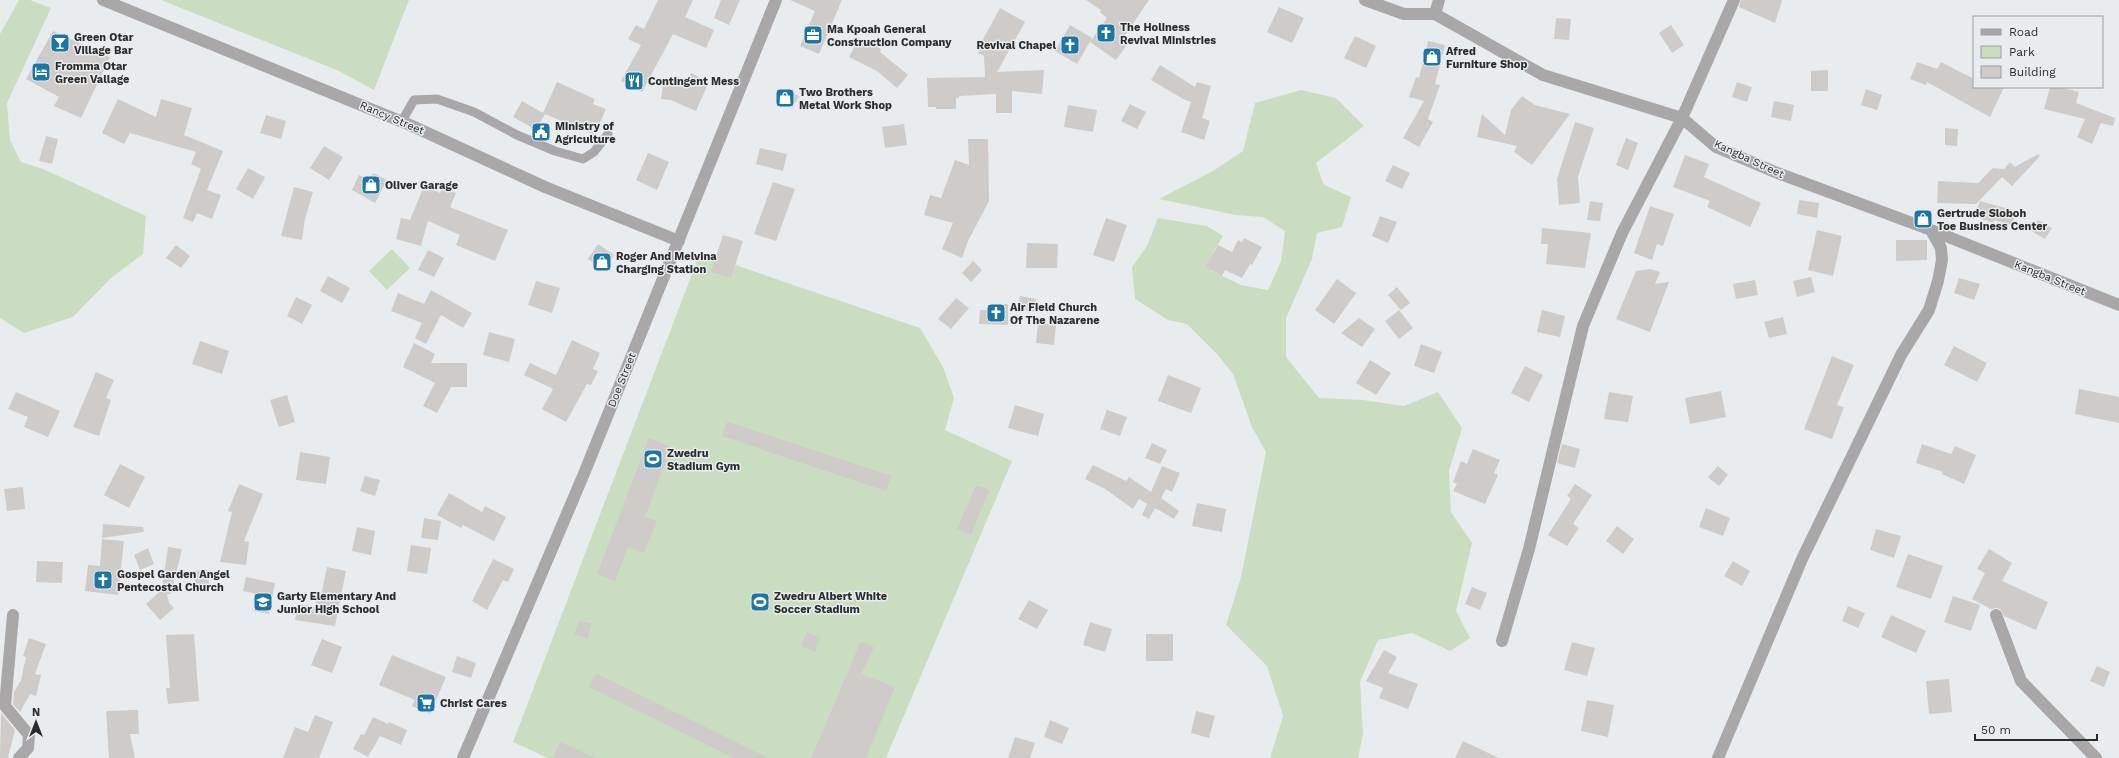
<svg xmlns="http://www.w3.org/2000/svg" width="2119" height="758" font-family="'Work Sans',sans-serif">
  <rect width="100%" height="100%" fill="#e9ecee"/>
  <path fill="#caddc1" d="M19,0H30L51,8L7,103L10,140L21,162L43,169L146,216L143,254L111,278L73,317L24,333L0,318V34Z
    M161,0H409L374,90L339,71Z
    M1301,90L1336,98L1364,126L1316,163L1324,185L1351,197L1342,227L1317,233L1312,259L1286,318V357L1319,398L1363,400L1404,406L1438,392L1462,428L1449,471L1451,512L1472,543L1456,611L1470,638L1450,651L1412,633L1378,640L1360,682L1363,734L1358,758H1270L1283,716L1267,666L1226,625L1241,577L1266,452L1252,427L1233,374L1217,354L1187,324L1168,320L1135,299L1132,267L1147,246L1158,218L1207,226L1223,236L1213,253L1212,271L1241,285L1268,290L1281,261L1285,231L1263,217L1236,215L1159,199L1213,171L1243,151L1255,103Z
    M392,249L410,268L387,290L369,271Z
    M700,253L920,328L943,367L954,398L945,430L1012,461L886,758H548L513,742Z"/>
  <path fill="#cecbc9" d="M658,0H693L685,17L714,30L706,48L673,34L642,92L621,81L641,45L628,39L636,25L644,29Z
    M721,0H740L729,25L714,18Z
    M790,0H842L819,54L800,46L815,11Z
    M1086,0H1149L1123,38L1129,42L1116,60L1090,42L1107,18L1100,12L1101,10Z
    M1741,0H1782L1775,23L1739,7Z
    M1279,7L1304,18L1292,43L1267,32Z
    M1000,8L1025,22L997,72L1044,70L1042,94L1012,91V113H996V94L959,96V98H956V109H936V107H928L927,78L985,77L984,56L978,53L983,44L981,43Z
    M1556,18L1571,19L1569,40L1554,39Z
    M1070,25L1092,38L1077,64L1055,51Z
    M1671,25L1684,45L1672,53L1659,33Z
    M53,31L110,57L81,118L54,106L59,97L26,79Z
    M1355,36L1376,46L1366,68L1344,58Z
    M859,38L881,49L880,52L908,75L897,88L877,71L849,57Z
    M1428,41L1445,45L1435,84L1440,85L1428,119L1433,122L1419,147L1403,138L1424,101L1409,97L1416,77L1419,78Z
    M1917,62L1937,69L1941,62L1974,79V87H2004L1990,117L1927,82L1926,85L1910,79Z
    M1160,65L1195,87L1197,82L1211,86L1202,118L1210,121L1204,140L1181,132L1191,102L1183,99L1151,80Z
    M1828,70V91H1811V71Z
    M691,73L709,82L696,111L671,100L661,99L663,84L685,87Z
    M557,82L595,99L593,104L606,109L595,135L545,114L536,130L513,117L522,101L543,113Z
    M1737,82L1752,87L1747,102L1732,97Z
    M2050,87H2060L2079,92L2076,103L2115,118L2113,126L2101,123L2092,144L2077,137L2085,119L2044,109Z
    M1866,89L1882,95L1877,110L1861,105Z
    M786,90L799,96L793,107L780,101Z
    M1522,96L1535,105L1570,114L1532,165L1514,152L1517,146L1477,137L1482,114L1505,135L1511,110Z
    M118,99L156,117L161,99L192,108L184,135L223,151L207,190L221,195L212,219L197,213L193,222L183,218L201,169L191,164L196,152L130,133L124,144L102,133Z
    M1774,101L1794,105L1791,121L1771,117Z
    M1130,104L1146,112L1137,129L1121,121Z
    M1068,105L1097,110L1093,132L1064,127Z
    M266,115L286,121L281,139L260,133Z
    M1575,122L1594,128L1578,176L1580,203L1559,205L1557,179Z
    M904,124L907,145L885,148L882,127Z
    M1945,128L1958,129L1957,146L1945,145Z
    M46,136L58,139L52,164L39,161Z
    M1626,138L1638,143L1628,170L1616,165Z
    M968,139H988L989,201L968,241L962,258L942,249L953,223L924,215L930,195L941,198L955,160L969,165Z
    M324,146L343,157L329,180L310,168Z
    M760,148L787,154L783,171L756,164Z
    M648,153L669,162L657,190L636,180Z
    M2038,154L2040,156L2012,186L2002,177L1976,204L1937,203L1938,181L1978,183L1993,168L2004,169L2010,162L2015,167Z
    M1685,155L1709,164L1704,177L1761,203L1750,227L1707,207L1710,201L1673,187Z
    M1393,165L1410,173L1402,189L1385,181Z
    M248,168L265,177L253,199L236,189Z
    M373,173L387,180L375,203L352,190L359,175L370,180Z
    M773,182L795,189L776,241L754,234Z
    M424,186L440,193L442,188L456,193L450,207L508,230L495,261L456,245L460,235L428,221L421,246L396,239L401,218L410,220Z
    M294,187L313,192L305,219L302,240L281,236Z
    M1799,200L1819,203L1817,218L1797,214Z
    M1590,201L1603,203L1600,221L1587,220Z
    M1980,201L2016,211L2012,225L1994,220L1993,223L1974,216Z
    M1650,206L1674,214L1663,246L1657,244L1652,260L1634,253Z
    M1380,216L1397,222L1388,243L1372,236Z
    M1106,218L1127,225L1114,262L1093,255Z
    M2038,220L2052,228L2045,239L2031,231Z
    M1542,228L1591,233L1585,268L1546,264L1548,244H1541Z
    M1817,230L1842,236L1833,276L1808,270Z
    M723,235L743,241L731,278L711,272Z
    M1244,238L1262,247L1252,265L1250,264L1242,278L1225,270L1222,276L1206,267L1218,245L1232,252L1238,240L1242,242Z
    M1896,240H1927V260L1896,261Z
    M1027,243L1058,244L1057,268H1026Z
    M598,244L614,255L604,270L588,259Z
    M176,245L190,256L181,268L166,258Z
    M428,250L444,258L434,277L418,270Z
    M973,261L982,270L971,282L962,273Z
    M1650,269L1660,272L1655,284L1669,282L1650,332L1616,319L1636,271Z
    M328,276L350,288L342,303L320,291Z
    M1811,277L1815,292L1797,297L1793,281Z
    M1959,278L1980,284L1974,300L1954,293Z
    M1337,279L1356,293L1334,324L1315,310Z
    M1755,280L1758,295L1736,299L1733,284Z
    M536,281L560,288L552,313L528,305Z
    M1397,287L1410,303L1401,310L1388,295Z
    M431,290L472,313L463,328L441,315L426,344L415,338L422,323L391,311L398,293L424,304Z
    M1020,296L1036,299L1034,312L1018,309Z
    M296,297L312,305L302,324L287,316Z
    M956,298L969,308L951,329L938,319Z
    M993,304H1008V325L979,324L980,310H993Z
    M1399,310L1413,328L1399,339L1385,321Z
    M1542,310L1565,316L1560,337L1537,332Z
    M1783,317L1787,334L1769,338L1764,322Z
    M1359,318L1375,329L1362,347L1341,333Z
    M1038,323L1056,325L1054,345L1036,343Z
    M489,332L515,339L509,362L483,355Z
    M572,340L600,353L593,369L598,371L591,385L587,384L566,422L542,409L553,389L524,375L530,363L556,375Z
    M200,341L229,351L222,374L192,364Z
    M414,343L435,354L431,363H467V387H451L437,413L423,406L435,383L403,367Z
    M1421,344L1442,352L1434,373L1414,366Z
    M1954,346L1987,363L1977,382L1944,365Z
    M1832,356L1854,365L1837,405L1844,407L1832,439L1804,429Z
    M1370,360L1391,373L1376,395L1356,383Z
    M1525,366L1543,375L1529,402L1511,393Z
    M96,372L114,380L106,398L111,400L99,436L73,427Z
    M1168,375L1201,388L1191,413L1158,401Z
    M2079,389L2119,397V423L2075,414Z
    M1721,391L1726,417L1690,424L1685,398Z
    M16,392L60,411L48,437L24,427L28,417L8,409Z
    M1609,392L1633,396L1628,422L1604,419Z
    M287,395L295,422L279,427L270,400Z
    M1015,405L1044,414L1038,436L1008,428Z
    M1107,410L1127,417L1120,436L1100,429Z
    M727,422L734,424L892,476L886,491L722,436Z
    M649,438L671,447L645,517L657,521L644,553L628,547L615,581L597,574Z
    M1152,443L1167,450L1160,464L1145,458Z
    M1562,444L1580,449L1575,468L1557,463Z
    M1922,444L1951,454L1955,446L1976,455L1964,484L1942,474L1943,472L1916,463Z
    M1473,449L1500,460L1494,473L1498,475L1485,504L1453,491L1457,484L1453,482L1461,461L1467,464Z
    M300,452L330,457L326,484L296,480Z
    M120,464L145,477L129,508L104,495Z
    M1093,465L1126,481L1129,477L1151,492L1162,466L1180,473L1172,492L1166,489L1161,498L1179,511L1174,519L1155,508L1149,519L1142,515L1147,504L1139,499L1133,509L1105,489L1085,479Z
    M1718,466L1728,475L1719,486L1708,477Z
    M365,476L380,480L375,496L360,491Z
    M239,484L263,494L244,541L249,542L246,565L220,562L232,512L228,511Z
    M1575,484L1592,495L1573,524L1579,528L1567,546L1548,535L1571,499L1567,496Z
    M976,485L989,490L971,535L957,529Z
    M23,487L25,509L7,511L4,489Z
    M449,493L482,512L485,506L506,517L494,541L463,525L461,528L437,515Z
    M1197,503L1226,509L1222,532L1192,526Z
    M1706,508L1730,518L1723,536L1699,527Z
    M424,518L441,521L438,540L421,538Z
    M103,524L143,527L144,532L102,538Z
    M1617,526L1634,539L1623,554L1606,541Z
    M357,527L375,531L371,555L352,551Z
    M1876,529L1901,536L1894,558L1870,550Z
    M102,539L124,541L118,595L85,591L88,565L100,566Z
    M411,545L431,548L427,574L407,571Z
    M168,547L182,549L171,594H167L169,603L174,608L160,620L146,604L162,590Z
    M148,548L154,564L140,570L134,555Z
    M1989,549L2012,563L2002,581L2048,602L2036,630L2004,616L2000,609L1997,608L1991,609L1972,599L1985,573L1977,569Z
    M1908,554L1943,566L1931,599L1896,587Z
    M493,559L514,569L508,582L503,580L487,610L472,601Z
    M37,561L63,562L62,583L36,582Z
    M1733,561L1750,571L1742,586L1724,576Z
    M327,567L346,571L335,626L295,620L298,604L315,607L316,600L320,601Z
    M208,570L209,585L195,586L194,571Z
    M246,577L275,583L269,614L254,611L257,594L243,591Z
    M1472,587L1487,593L1480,610L1465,604Z
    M1953,596L1980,605L1971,631L1944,622Z
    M1029,600L1048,610L1037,629L1018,619Z
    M1848,606L1865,613L1858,628L1842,621Z
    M1891,615L1926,631L1916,653L1881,637Z
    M580,620L592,624L587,639L574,634Z
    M1090,622L1112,629L1105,652L1083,645Z
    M807,632L820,638L815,652L801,646Z
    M194,634L199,701L168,704L166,688H170L166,635Z
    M1146,634H1173V661H1146Z
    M29,638L46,644L35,674L41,675L36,696L30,694L20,712L13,704L14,692L21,680L26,657L23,656Z
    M322,639L342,647L332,673L311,665Z
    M861,641L874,647L861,674L895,687L866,758H811Z
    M1572,642L1595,648L1587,676L1564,670Z
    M1384,650L1397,657L1388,673L1418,684L1408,709L1379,698L1383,688L1366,681Z
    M392,655L446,677L430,714L412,706L415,700L379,685Z
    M457,656L476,663L471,678L452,672Z
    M2097,666L2110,672L2104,687L2090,681Z
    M596,673L768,758H734L589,687Z
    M1949,679L1952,712L1929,714L1926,681Z
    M1587,700L1614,705L1608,737L1581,731Z
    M138,710L139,734H130L135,758H109L106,711Z
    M1196,711L1215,716L1209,738L1191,733Z
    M1,713L15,730L8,758H0Z
    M315,715L333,722L319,758H283L295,727L308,732Z
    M373,717L388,724L389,722L407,730L401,745L380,736L368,757L353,749L361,734L364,735Z
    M1050,720L1069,728L1062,744L1044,737Z
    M1015,737L1035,743L1030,758H1008Z
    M1463,741L1499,758H1455Z
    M560,742L596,758H553Z"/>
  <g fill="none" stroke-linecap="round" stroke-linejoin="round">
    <path stroke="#a9a7a8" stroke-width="9" d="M402,121L414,100L437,99L474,112L517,135L555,151L583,159L594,152L608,134"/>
    <path stroke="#a9a7a8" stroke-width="12" d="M103,0L410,125L545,187L679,241
      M1365,0L1404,14H1435L1543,75L1682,118L1716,147L1775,172L1931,230L2119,305
      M1435,14L1439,0
      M13,615L5,706L29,735L28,748L19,758
      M1996,615L2021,681L2096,758
      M1502,641L1529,549L1583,326L1622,233L1682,118L1734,0
      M463,758L583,476L776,0
      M1718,758L1802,559L1901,355L1929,310L1938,281L1942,260L1941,248L1931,230"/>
  </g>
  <defs>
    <symbol id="church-square" viewBox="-11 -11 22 22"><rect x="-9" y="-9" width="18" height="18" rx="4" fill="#1c75a4" stroke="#e9ecee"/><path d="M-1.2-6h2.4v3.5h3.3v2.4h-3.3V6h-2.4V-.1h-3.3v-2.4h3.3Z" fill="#fff"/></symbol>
    <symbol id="office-square" viewBox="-11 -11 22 22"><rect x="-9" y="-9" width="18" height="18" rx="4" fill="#1c75a4" stroke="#e9ecee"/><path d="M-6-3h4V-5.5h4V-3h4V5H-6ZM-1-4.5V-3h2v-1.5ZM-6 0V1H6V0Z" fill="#fff"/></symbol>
    <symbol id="bar-square" viewBox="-11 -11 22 22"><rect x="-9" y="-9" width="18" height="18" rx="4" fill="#1c75a4" stroke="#e9ecee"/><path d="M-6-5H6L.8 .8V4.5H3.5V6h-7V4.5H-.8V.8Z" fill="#fff"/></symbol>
    <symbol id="shop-square" viewBox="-11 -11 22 22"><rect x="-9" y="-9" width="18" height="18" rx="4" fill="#1c75a4" stroke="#e9ecee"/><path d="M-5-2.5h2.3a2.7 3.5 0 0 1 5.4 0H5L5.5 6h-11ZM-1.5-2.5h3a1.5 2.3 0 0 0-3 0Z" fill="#fff"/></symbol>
    <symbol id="hotel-square" viewBox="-11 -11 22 22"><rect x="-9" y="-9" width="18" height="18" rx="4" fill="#1c75a4" stroke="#e9ecee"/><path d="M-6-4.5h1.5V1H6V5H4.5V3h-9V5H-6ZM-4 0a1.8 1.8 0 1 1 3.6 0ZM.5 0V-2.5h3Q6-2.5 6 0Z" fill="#fff"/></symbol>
    <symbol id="restaurant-square" viewBox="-11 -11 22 22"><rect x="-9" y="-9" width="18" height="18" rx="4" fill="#1c75a4" stroke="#e9ecee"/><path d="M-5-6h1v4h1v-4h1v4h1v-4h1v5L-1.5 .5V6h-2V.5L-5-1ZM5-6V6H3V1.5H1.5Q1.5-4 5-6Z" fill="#fff"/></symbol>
    <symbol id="civic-square" viewBox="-11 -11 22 22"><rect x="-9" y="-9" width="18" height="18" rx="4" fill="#1c75a4" stroke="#e9ecee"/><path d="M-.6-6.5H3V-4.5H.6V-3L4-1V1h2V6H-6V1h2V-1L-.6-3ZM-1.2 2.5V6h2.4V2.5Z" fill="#fff"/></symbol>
    <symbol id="stadium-square" viewBox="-11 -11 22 22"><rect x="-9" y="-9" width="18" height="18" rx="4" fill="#1c75a4" stroke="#e9ecee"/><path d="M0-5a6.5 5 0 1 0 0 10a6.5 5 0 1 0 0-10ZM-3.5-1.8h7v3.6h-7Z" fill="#fff"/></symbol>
    <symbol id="school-square" viewBox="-11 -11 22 22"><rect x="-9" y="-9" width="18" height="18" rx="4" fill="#1c75a4" stroke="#e9ecee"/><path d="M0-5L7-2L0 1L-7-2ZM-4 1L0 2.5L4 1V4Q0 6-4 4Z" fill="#fff"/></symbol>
    <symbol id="supermarket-square" viewBox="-11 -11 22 22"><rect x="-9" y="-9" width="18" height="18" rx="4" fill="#1c75a4" stroke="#e9ecee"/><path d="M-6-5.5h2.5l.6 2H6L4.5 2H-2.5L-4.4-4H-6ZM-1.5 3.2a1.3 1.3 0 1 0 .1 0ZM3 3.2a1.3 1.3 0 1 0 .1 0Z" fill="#fff"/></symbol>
  </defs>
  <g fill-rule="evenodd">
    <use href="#church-square" x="1095" y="22" width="22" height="22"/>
    <use href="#office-square" x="802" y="24" width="22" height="22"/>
    <use href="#bar-square" x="49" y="32" width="22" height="22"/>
    <use href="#church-square" x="1059" y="34" width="22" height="22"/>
    <use href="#shop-square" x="1421" y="46" width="22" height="22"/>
    <use href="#hotel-square" x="30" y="61" width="22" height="22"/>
    <use href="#restaurant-square" x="623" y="70" width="22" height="22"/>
    <use href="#shop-square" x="774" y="87" width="22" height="22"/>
    <use href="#civic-square" x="530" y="121" width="22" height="22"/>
    <use href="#shop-square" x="360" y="174" width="22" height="22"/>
    <use href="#shop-square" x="1912" y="208" width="22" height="22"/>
    <use href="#shop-square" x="591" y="251" width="22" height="22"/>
    <use href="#church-square" x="985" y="302" width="22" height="22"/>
    <use href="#stadium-square" x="642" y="448" width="22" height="22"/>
    <use href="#church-square" x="92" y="569" width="22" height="22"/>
    <use href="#school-square" x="252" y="591" width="22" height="22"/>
    <use href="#stadium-square" x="749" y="591" width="22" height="22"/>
    <use href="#supermarket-square" x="415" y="692" width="22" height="22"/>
  </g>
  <g text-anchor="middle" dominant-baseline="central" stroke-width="3" stroke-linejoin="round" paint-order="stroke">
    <g font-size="11" font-weight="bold" fill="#2a2b2c" stroke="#e9ecee" text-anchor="start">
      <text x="1120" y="27">The Holiness<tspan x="1120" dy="13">Revival Ministries</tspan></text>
      <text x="827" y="29">Ma Kpoah General<tspan x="827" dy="13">Construction Company</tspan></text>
      <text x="74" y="37">Green Otar<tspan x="74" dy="13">Village Bar</tspan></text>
      <text x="1056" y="45" text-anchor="end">Revival Chapel</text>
      <text x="1446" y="51">Afred<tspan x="1446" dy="13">Furniture Shop</tspan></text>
      <text x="55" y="66">Fromma Otar<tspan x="55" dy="13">Green Vallage</tspan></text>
      <text x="648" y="81">Contingent Mess</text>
      <text x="799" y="92">Two Brothers<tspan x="799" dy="13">Metal Work Shop</tspan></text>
      <text x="555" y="126">Ministry of<tspan x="555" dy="13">Agriculture</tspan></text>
      <text x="385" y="185">Oliver Garage</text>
      <text x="1937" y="213">Gertrude Sloboh<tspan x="1937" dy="13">Toe Business Center</tspan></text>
      <text x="616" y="256">Roger And Melvina<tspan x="616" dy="13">Charging Station</tspan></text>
      <text x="1010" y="307">Air Field Church<tspan x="1010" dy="13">Of The Nazarene</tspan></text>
      <text x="667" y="453">Zwedru<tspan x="667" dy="13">Stadium Gym</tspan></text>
      <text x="117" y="574">Gospel Garden Angel<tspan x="117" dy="13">Pentecostal Church</tspan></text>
      <text x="277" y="596">Garty Elementary And<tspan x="277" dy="13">Junior High School</tspan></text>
      <text x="774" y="596">Zwedru Albert White<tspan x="774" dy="13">Soccer Stadium</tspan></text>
      <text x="440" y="703">Christ Cares</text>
    </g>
    <g font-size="11" fill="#2a2b2c" stroke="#e9ecee">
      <text transform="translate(392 118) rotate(23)">Rancy Street</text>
      <text transform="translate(1749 159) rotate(25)">Kangba Street</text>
      <text transform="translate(2050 278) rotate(22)">Kangba Street</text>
      <text transform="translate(622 380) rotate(-68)">Doe Street</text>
    </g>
  </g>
  <rect x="1973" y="16" width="130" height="72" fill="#e9ecee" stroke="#9d9fa0"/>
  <rect x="1981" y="29" width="20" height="6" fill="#a9a7a8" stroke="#9d9fa0"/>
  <text x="2009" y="36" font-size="12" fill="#2a2b2c">Road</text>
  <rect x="1981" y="46" width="20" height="12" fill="#caddc1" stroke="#9d9fa0"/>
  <text x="2009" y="56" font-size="12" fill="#2a2b2c">Park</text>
  <rect x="1981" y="66" width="20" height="12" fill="#cecbc9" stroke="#9d9fa0"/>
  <text x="2009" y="76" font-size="12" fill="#2a2b2c">Building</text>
  <g transform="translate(36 722)" stroke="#e9ecee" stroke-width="3" paint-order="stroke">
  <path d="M0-3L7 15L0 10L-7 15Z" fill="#2a2b2c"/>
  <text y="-6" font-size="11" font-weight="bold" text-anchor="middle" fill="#2a2b2c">N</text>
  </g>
  <path d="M1975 734v6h122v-6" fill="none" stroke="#2a2b2c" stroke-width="2"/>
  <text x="1981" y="734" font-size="12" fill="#2a2b2c" stroke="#e9ecee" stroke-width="3" paint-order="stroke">50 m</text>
</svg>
